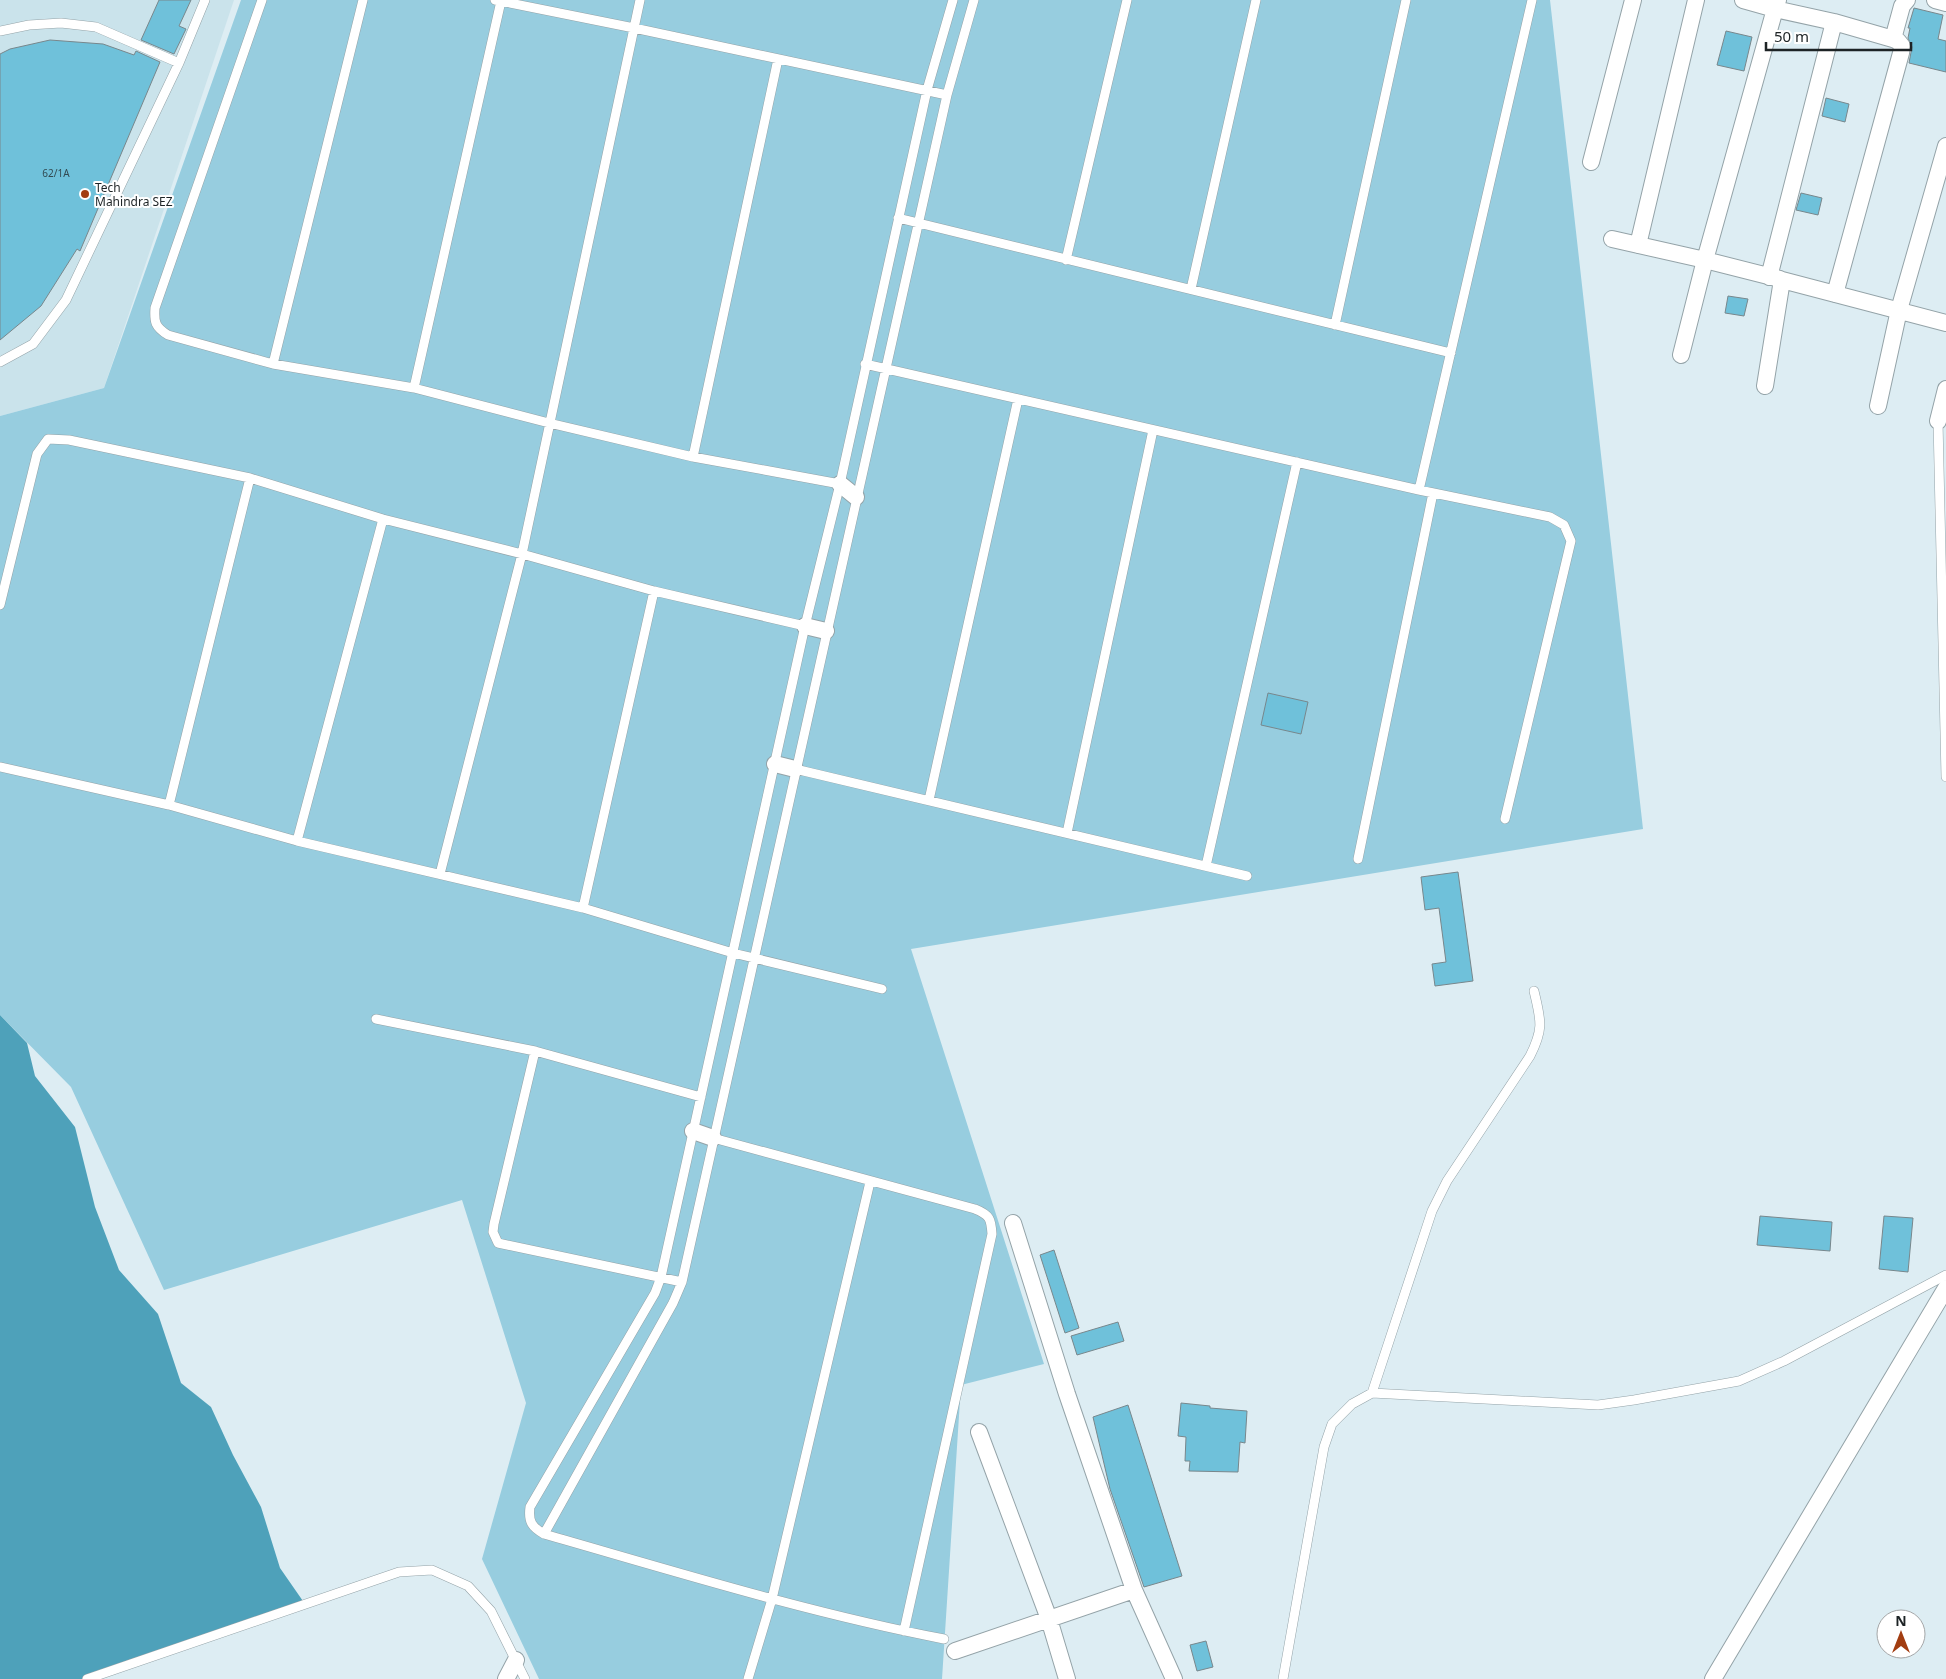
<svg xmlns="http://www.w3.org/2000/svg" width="1946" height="1679" font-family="'Noto Sans',sans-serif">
  <rect width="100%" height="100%" fill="#ddedf3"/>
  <path fill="#cae3eb" d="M0,0H234L104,388L0,416Z"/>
  <path fill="#97cddf" d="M241,0H1550L1643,829L911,949L1044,1364L961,1385L942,1679H539L482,1559L526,1403L462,1200L164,1290L71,1087L0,1015V416L104,388Z"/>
  <path fill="#4ea1ba" d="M0,1015L27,1043L35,1076L75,1127L95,1207L119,1270L158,1314L181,1383L211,1407L233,1455L261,1507L280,1568L305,1604L87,1679H0Z"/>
  <path fill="#6fc1da" stroke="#78878c" d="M159,0H191L179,26L186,29L174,54L141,40Z
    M1914,8L1943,15L1938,39L1946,41V72L1909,63L1912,47L1908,38L1910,28H1908Z
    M1726,31L1752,37L1744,71L1717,65Z
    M50,40L103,44L134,55L136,51L160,62L80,251L77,249L41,306L0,340V54L10,49Z
    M1826,98L1849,104L1845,122L1822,116Z
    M1801,193L1822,198L1818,215L1796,210Z
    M1728,296L1748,299L1744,316L1725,313Z
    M1268,693L1308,702L1301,734L1261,725Z
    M1458,872L1473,981L1435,986L1432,964L1446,962L1439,908L1425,910L1421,877Z
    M1760,1216L1832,1222L1830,1251L1757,1245Z
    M1884,1216L1913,1218L1908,1272L1879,1269Z
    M1054,1250L1079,1328L1065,1333L1040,1255Z
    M1118,1322L1124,1341L1077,1355L1071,1336Z
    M1181,1403L1210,1406V1408L1247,1411L1245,1443L1240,1442L1238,1472L1189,1471L1190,1461H1185L1186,1437L1178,1436Z
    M1128,1405L1182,1576L1144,1587L1110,1489L1093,1417Z
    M1206,1641L1213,1667L1197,1671L1190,1645Z"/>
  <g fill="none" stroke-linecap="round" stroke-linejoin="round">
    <defs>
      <path id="service" d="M262,0L155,308C154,322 155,327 168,335L273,364L414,388L549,423L693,457L840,484
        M495,0L634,28L947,95
        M0,31L29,25L61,23L96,27L179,63
        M898,218L1451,353
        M1066,260L1127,0
        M1191,289L1256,0
        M1335,325L1406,0
        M0,362L33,344L66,300L179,63L205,0
        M273,364L363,0
        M865,364L1419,490L1550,517L1564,525L1571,541L1505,819
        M414,388L501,1
        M1938,421L1946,777
        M693,457L778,59
        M1419,490L1532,0
        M0,605L37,454L48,439L69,440L250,478L383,519L522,554L654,591L805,626
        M0,767L169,805L297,841L583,908L733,953L882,989
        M795,769L1247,876
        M929,800L1018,399
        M169,805L250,478
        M1067,833L1153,430
        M297,841L383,519
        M1358,859L1433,493
        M1206,866L1297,462
        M440,874L522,554L640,0
        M583,908L654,591
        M376,1019L535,1051L701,1097
        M535,1051L494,1224L493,1232L498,1243L682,1282
        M713,1138L975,1209C990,1215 991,1219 992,1234L904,1631
        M1372,1393L1432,1211L1447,1181L1530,1056C1544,1028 1541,1021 1534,991
        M544,1534L673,1303L682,1282L947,95L974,0
        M944,1639C809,1613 677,1572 544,1534C532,1527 528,1522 530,1507L655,1293L661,1277L805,626L840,484L927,90L953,0
        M87,1679L399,1572L432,1570L468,1586L491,1611L525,1679
        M748,1679L772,1599L870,1182
        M1283,1679L1324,1447L1332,1424L1352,1404L1372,1393L1598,1405L1634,1400L1739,1381L1784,1361L1946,1275"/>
      <path id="minor" d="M1778,0L1775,9L1834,22L1893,39L1902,6L1907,0
        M1935,0L1946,3
        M1591,162L1633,0
        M1612,239L1705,260L1775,9L1743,0
        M1638,245L1696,0
        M1769,277L1834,22
        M1835,294L1901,53L1902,46L1898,41L1893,39
        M1681,355L1705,260L1780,279
        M1765,386L1782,280L1946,323
        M1878,406L1899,310L1946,146
        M1938,421L1946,389
        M840,484L856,497
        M805,626L826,631
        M775,764L795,769
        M693,1131L713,1138
        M1013,1223L1067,1394L1134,1590L1174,1679
        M979,1432L1049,1619L1067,1679
        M955,1651L1134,1590
        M506,1679L516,1660
        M1713,1679L1946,1288"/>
    </defs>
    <use href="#service" stroke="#94a3a8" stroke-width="10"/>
    <use href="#minor" stroke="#94a3a8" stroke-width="18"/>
    <use href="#service" stroke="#fff" stroke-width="9"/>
    <use href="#minor" stroke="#fff" stroke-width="16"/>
  </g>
  <circle fill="#a23d11" stroke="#fff" stroke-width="2" cx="85" cy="194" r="5"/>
  <g text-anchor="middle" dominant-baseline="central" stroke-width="4" stroke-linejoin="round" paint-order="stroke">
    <g font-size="10" fill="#324a52">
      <text x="56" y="173">62/1A</text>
    </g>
    <g font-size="12" fill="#1d2325" stroke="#fff" text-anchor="start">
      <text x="95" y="187">Tech<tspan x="95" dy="14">Mahindra SEZ</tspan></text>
    </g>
  </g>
  <g transform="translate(1901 1634)"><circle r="24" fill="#ffffff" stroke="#a5a7a8"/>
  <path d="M0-4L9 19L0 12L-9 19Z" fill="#a23d11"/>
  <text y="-8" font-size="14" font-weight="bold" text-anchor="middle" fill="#1d2325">N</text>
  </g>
  <path d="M1766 42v8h145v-8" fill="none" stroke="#1d2325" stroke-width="2.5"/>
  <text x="1774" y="42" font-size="15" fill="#1d2325" stroke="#ffffff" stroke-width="4" paint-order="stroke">50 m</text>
</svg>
